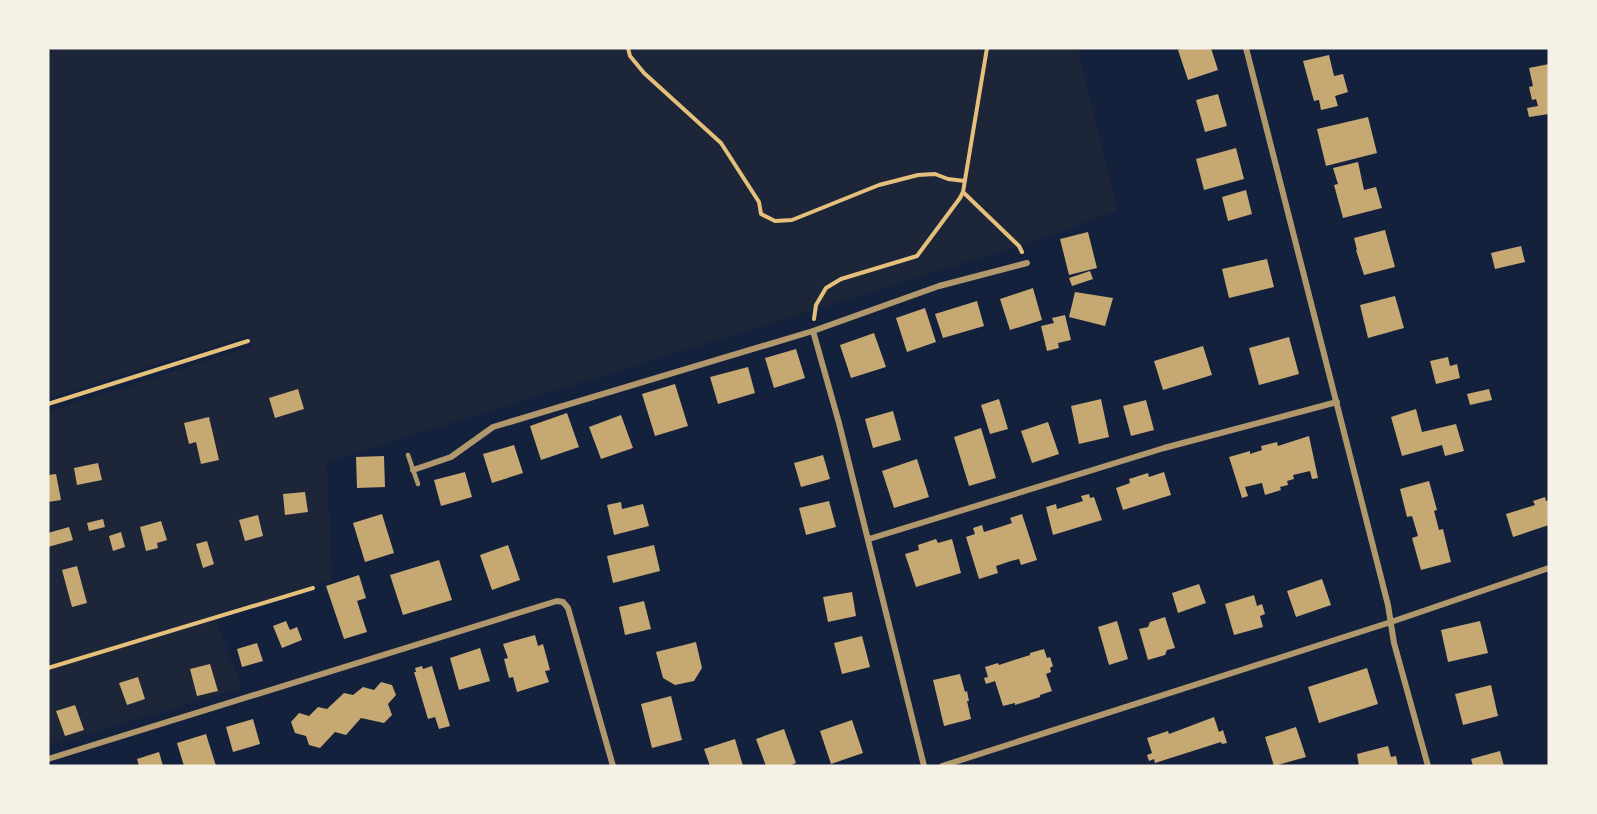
<svg xmlns="http://www.w3.org/2000/svg" width="1597" height="814" font-family="'DM Sans',sans-serif">
  <rect width="100%" height="100%" fill="#14213d"/>
  <path fill="#1d2539" d="M48,48H1078L1118,210L1041,239L327,462L332,580L214,615L242,688L48,746V412L252,346L248,336L48,398Z"/>
  <path fill="#c6a872" d="M1183,48H1211L1218,70L1188,80L1178,50Z
    M1329,55L1334,76L1343,74L1348,92L1335,96L1338,106L1321,110L1319,100L1314,101L1303,61Z
    M1549,64V114L1529,117L1527,108L1538,106L1536,99L1532,100L1529,87L1533,86L1529,68Z
    M1218,94L1227,126L1205,132L1196,100Z
    M1368,117L1377,153L1326,166L1317,129Z
    M1236,148L1244,179L1204,190L1196,159Z
    M1358,162L1364,190L1376,187L1382,208L1343,218L1334,185L1338,184L1333,168Z
    M1246,190L1252,214L1228,221L1222,197Z
    M1385,230L1395,267L1364,275L1356,250H1357L1354,238Z
    M1088,232L1097,268L1069,275L1060,239Z
    M1521,246L1525,262L1495,269L1491,253Z
    M1267,259L1274,287L1229,298L1222,269Z
    M1090,271L1093,279L1072,286L1069,278Z
    M1033,288L1042,320L1010,330L1000,299Z
    M1075,292L1113,298L1105,326L1069,317Z
    M1395,296L1404,328L1368,338L1360,305Z
    M977,301L984,326L943,338L935,314Z
    M925,308L936,342L907,352L896,318Z
    M1065,315L1071,340L1058,343L1059,348L1047,351L1041,326L1054,323L1052,318Z
    M874,333L886,367L851,378L840,345Z
    M1289,337L1299,374L1259,385L1249,348Z
    M1203,346L1212,375L1163,390L1154,361Z
    M796,349L805,378L774,388L765,358Z
    M1448,357L1450,366L1457,364L1460,378L1436,384L1430,361Z
    M748,367L755,393L718,404L710,377Z
    M675,384L688,426L655,436L642,394Z
    M298,389L304,409L275,418L269,398Z
    M1489,389L1492,400L1470,405L1467,394Z
    M999,399L1008,429L990,434L981,405Z
    M1101,399L1109,437L1079,444L1071,406Z
    M1146,400L1154,430L1131,436L1123,406Z
    M1416,409L1422,432L1456,424L1464,451L1445,456L1442,445L1402,456L1391,417Z
    M893,411L901,440L873,448L865,419Z
    M567,413L579,447L541,460L530,426Z
    M621,415L633,448L601,459L589,427Z
    M209,417L219,460L201,464L196,442L189,444L184,423Z
    M1048,422L1059,454L1032,463L1021,431Z
    M981,428L996,478L969,486L954,437Z
    M1309,436L1318,478L1312,479L1310,471L1293,475L1294,479L1287,481L1288,485L1280,487L1281,490L1265,495L1262,483L1245,487L1248,496L1242,498L1229,457L1250,451V454L1262,450L1261,446L1277,442L1278,446Z
    M514,445L523,473L492,483L483,454Z
    M823,455L830,479L801,487L794,463Z
    M384,456L385,487L357,488L356,457Z
    M917,459L929,497L894,508L882,471Z
    M98,463L102,480L77,485L74,468Z
    M465,472L472,497L441,506L434,480Z
    M1164,472L1171,495L1123,510L1116,488L1130,483L1129,479L1148,473L1149,477Z
    M56,474L61,500L48,502V475Z
    M1429,481L1437,510L1434,511L1439,530L1443,529L1451,562L1421,570L1412,538L1418,536L1412,516L1407,517L1400,489Z
    M305,492L308,512L285,515L283,494Z
    M1089,494L1090,498L1094,497L1102,520L1053,535L1046,507L1056,504L1057,509L1083,501L1081,496Z
    M1545,497L1546,501L1549,500V525L1513,537L1506,514L1535,505L1533,501Z
    M829,501L836,527L806,535L799,508Z
    M621,502L622,509L643,504L649,526L614,535L607,505Z
    M382,514L394,553L365,562L353,523Z
    M1022,514L1037,560L1021,565L1019,559L1011,561L996,566L998,573L979,579L966,537L975,534L973,528L982,525L984,532L1000,527L1012,523L1010,518Z
    M258,515L263,536L245,541L239,520Z
    M103,519L105,527L89,531L87,523Z
    M161,521L167,540L157,543L158,548L146,551L140,527Z
    M69,527L73,540L48,547V533Z
    M121,532L125,547L113,551L109,536Z
    M936,539L938,543L952,539L961,573L916,587L905,554L919,550L918,545Z
    M207,541L214,564L203,568L196,544Z
    M508,545L520,580L492,590L480,555Z
    M654,545L660,571L613,583L607,556Z
    M439,560L452,600L403,615L390,575Z
    M77,566L87,603L72,607L62,570Z
    M359,575L366,598L357,601L367,632L344,639L326,586Z
    M1322,579L1331,605L1296,617L1287,591Z
    M1199,584L1206,603L1178,613L1172,593Z
    M852,592L856,616L828,622L823,597Z
    M1254,595L1257,606L1262,604L1265,614L1260,616L1263,627L1234,635L1225,604Z
    M644,601L651,629L625,635L619,607Z
    M1165,617L1175,648L1167,650L1165,655L1148,660L1139,629L1148,627L1150,622Z
    M286,621L290,630L297,627L302,640L282,648L273,626Z
    M1117,621L1128,659L1109,665L1098,627Z
    M1480,621L1488,653L1448,662L1441,630Z
    M535,635L538,646L543,644L550,670L545,671L549,682L517,692L513,677L509,678L504,659L508,658L503,644Z
    M862,636L870,667L842,674L834,643Z
    M696,642L702,668L694,681L675,685L663,678L656,652Z
    M257,643L263,661L242,667L237,649Z
    M480,648L490,681L459,690L450,658Z
    M1044,649L1047,658L1050,657L1053,666L1050,668L1051,672L1046,674L1052,691L1040,695V697L1015,705V703L1003,706L995,681L986,684L984,678L988,677L985,667L998,663L999,665L1030,655V653Z
    M210,664L218,691L197,696L190,669Z
    M422,666L423,669L432,666L450,726L439,729L435,717L428,719L414,672H416L415,668Z
    M1367,668L1378,704L1319,723L1308,687Z
    M960,674L965,692L967,691L969,701H967L971,719L944,726L933,680Z
    M138,677L145,699L127,705L119,683Z
    M381,682L392,685L396,695L388,704L392,715L384,723L361,718L346,735L335,732L320,748L309,745L306,736L295,733L291,722L299,713L309,716L318,707L327,709L344,693L353,695L363,687L374,690Z
    M1491,685L1498,716L1463,725L1455,694Z
    M671,696L682,740L652,748L641,704Z
    M75,705L84,730L65,736L56,711Z
    M1214,717L1219,732L1223,730L1227,743L1222,744L1221,742L1155,763L1154,759L1149,761L1147,755L1152,753L1147,738L1168,731L1169,734Z
    M253,719L260,744L233,752L226,727Z
    M852,720L863,753L831,764L820,731Z
    M1296,727L1306,757L1274,766L1265,737Z
    M784,729L796,763L788,766H766L756,739Z
    M206,734L216,766H184L177,743Z
    M735,739L743,766H710L704,749Z
    M1388,746L1391,757L1396,756L1398,766H1359L1357,754Z
    M1500,751L1504,766H1473L1471,759Z
    M159,752L163,766H139L137,759Z"/>
  <g fill="none" stroke-linecap="round" stroke-linejoin="round">
    <path stroke="#e5c07b" stroke-width="4" d="M628,48L630,56L644,73L721,143L759,202L761,214L775,221L792,220L879,185L918,175L935,174L948,179L965,181
      M963,192L1019,246L1022,252
      M814,319L816,305L826,288L841,279L917,256L960,198L963,192L987,48
      M48,404L248,341
      M48,668L313,588"/>
    <path stroke="#b1986c" stroke-width="4.5" d="M408,455L418,484"/>
    <path stroke="#b1986c" stroke-width="6" d="M1246,48L1388,605L1394,643L1428,766
      M813,331L839,423L924,766
      M413,470L451,457L493,427L813,331L939,286L1027,263
      M869,539L1164,448L1337,402
      M48,759L557,601L563,602L568,608L613,766
      M942,766L1391,622L1549,568"/>
  </g>
  <rect width="1597" height="814" fill="none" stroke="#f6f1e7" stroke-width="99"/>
</svg>
